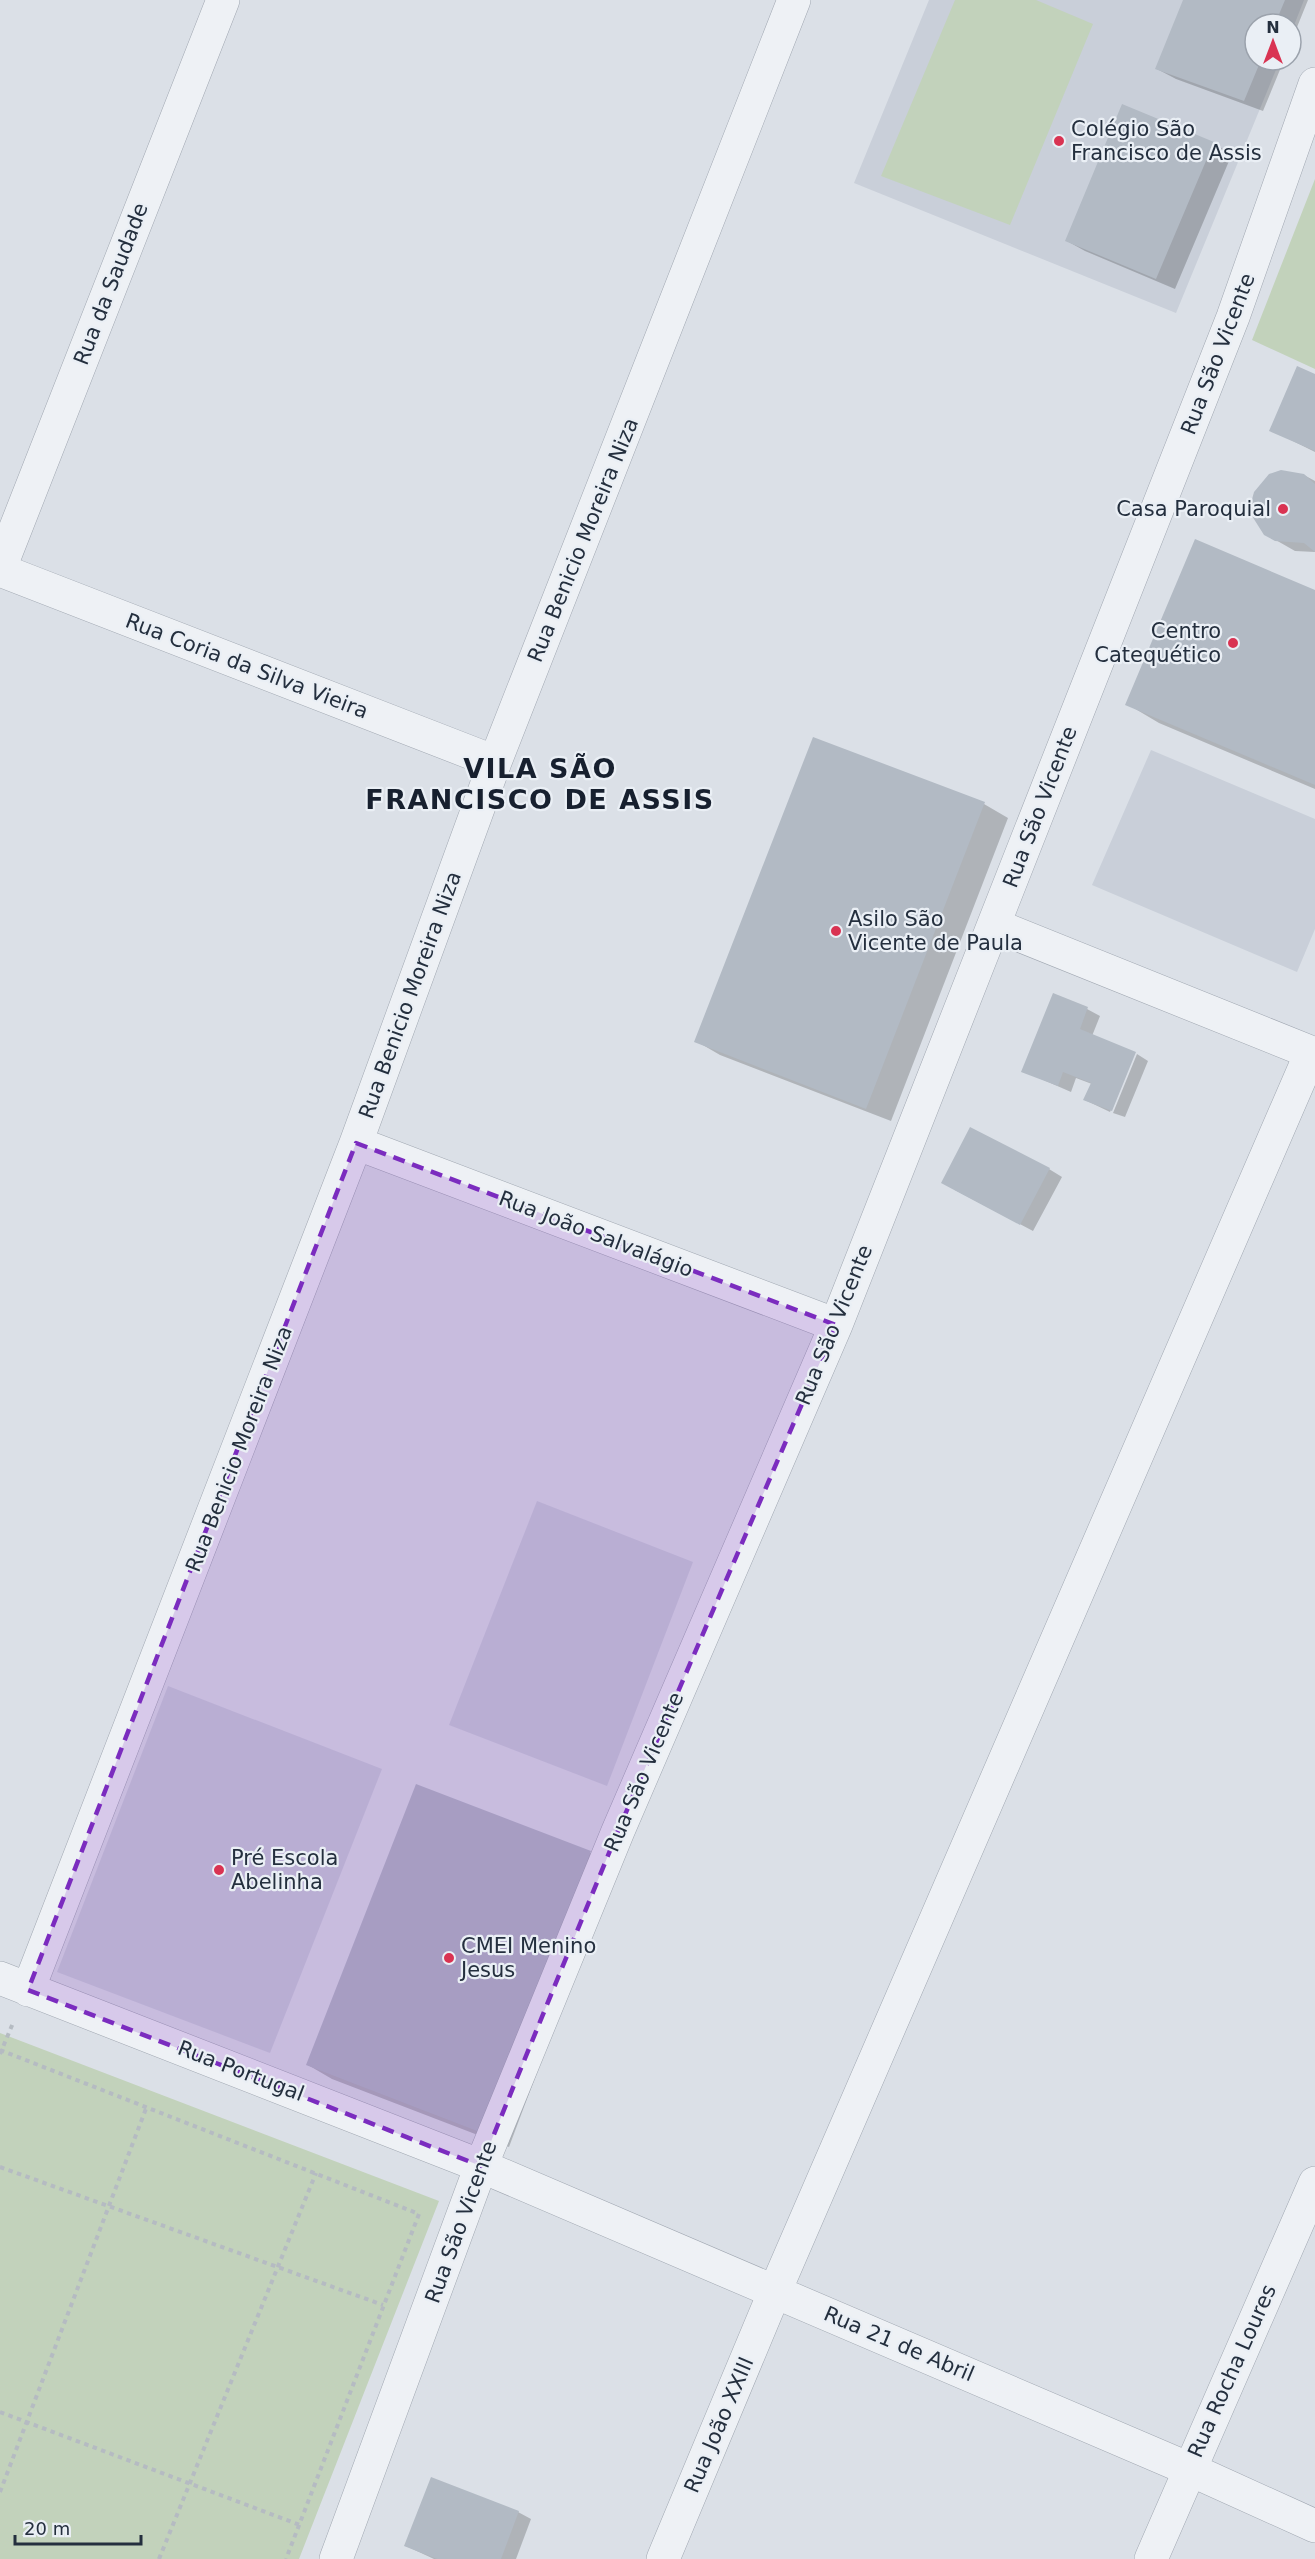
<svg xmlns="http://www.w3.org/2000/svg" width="1315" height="2559" font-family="'DejaVu Sans',sans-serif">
  <rect width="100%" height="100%" fill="#dbe0e7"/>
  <path fill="#c9cfd9" d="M929,0H1304L1291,33V24H1255V60H1280L1176,313L854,183Z
    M1151,750L1315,819V929L1297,972L1092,885Z
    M537,1501L693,1562L607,1786L449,1725Z
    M168,1686L382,1769L270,2053L57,1972Z"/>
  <path fill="#c2d2bb" d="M955,0H1036L1093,24L1010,225L881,176Z
    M1315,179V369L1252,340Z
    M0,2033L439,2201L299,2559H0Z"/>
  <path fill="#0003" d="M1184,0H1308L1291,42V24H1255V60H1284L1263,111L1176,79L1157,69Z
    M1213,143L1232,154L1175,289L1085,251L1067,241Z
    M1315,375V452L1271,430Z
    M1304,475L1315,481V552L1295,551L1265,534Z
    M1315,591V789L1159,723L1127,704Z
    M984,804L1008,818L891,1121L720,1055L696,1041Z
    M1087,1009L1100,1016L1092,1036L1134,1053L1110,1112L1085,1100L1092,1084L1076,1078L1071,1092L1023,1071Z
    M1137,1054L1148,1061L1125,1117L1113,1113Z
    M1049,1169L1062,1177L1033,1231L955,1190Z
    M590,1853L614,1867L509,2147L332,2079L308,2065Z
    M518,2512L531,2519L516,2559H434L406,2546Z"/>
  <path fill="#b2bac4" d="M1183,0H1285L1275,24H1255V60H1261L1244,101L1155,69Z
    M1122,104L1214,142L1156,279L1065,241Z
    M1297,366L1315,374V451L1269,431Z
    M1281,470L1304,474L1315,484V552L1304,543L1275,541L1264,535L1252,516L1251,503L1254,492L1269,474Z
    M1195,539L1315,590V785L1125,705Z
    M813,737L985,802L866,1109L694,1042Z
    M1053,993L1088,1007L1080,1029L1136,1052L1112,1111L1083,1100L1091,1083L1063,1072L1058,1086L1021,1072Z
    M970,1127L1050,1168L1020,1225L941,1183Z
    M416,1784L591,1851L485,2134L306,2065Z
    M431,2477L519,2511L501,2559H437L404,2546Z"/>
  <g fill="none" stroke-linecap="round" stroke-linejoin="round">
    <defs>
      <path id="minor" d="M0,568L223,0
        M0,570L495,762
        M994,925L1315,1054
        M356,1143L836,1325
        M0,1978L481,2166L1189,2469L1315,2526
        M28,1990L356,1143L495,762L794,0
        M336,2559L481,2166L618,1831L836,1325L1233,317L1315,84
        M663,2559L775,2291L1311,1053
        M1151,2559L1315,2183"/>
    </defs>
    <use href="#minor" stroke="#a0a7b1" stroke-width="34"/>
    <path stroke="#b5bbc2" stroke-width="4" stroke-dasharray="4.5 4.5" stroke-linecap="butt" d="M0,2050L419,2214L286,2559
      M0,2054L13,2023
      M0,2167L383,2305
      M0,2412L300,2525
      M0,2492L147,2106
      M159,2559L316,2173"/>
    <use href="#minor" stroke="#eef1f5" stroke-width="33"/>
  </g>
  <path fill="#7b2cbf" fill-opacity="0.2" stroke="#7b2cbf" stroke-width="4.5" stroke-dasharray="12 8" stroke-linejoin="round" d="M356,1143L836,1325L618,1831L481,2166L28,1990Z"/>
  <g fill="#d93352" stroke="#eaeff5" stroke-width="2">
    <circle cx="1059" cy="141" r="6"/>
    <circle cx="1283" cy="509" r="6"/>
    <circle cx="1233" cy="643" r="6"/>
    <circle cx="836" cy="931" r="6"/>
    <circle cx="219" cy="1870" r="6"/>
    <circle cx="449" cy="1958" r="6"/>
  </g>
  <g text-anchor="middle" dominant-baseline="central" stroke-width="4.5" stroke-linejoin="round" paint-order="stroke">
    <g font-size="21" fill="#242f3e" stroke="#eaeff5" text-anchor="start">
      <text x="1071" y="129">Colégio São<tspan x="1071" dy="24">Francisco de Assis</tspan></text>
      <text x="1271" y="509" text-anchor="end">Casa Paroquial</text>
      <text x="1221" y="631" text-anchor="end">Centro<tspan x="1221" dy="24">Catequético</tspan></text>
      <text x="848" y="919">Asilo São<tspan x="848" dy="24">Vicente de Paula</tspan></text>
      <text x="231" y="1858">Pré Escola<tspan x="231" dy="24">Abelinha</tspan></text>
      <text x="461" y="1946">CMEI Menino<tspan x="461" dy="24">Jesus</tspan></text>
    </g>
    <g font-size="21" fill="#242f3e" stroke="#eaeff5">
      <text transform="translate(111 284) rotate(-69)">Rua da Saudade</text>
      <text transform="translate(1218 354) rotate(-69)">Rua São Vicente</text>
      <text transform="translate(583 540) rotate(-68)">Rua Benicio Moreira Niza</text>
      <text transform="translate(247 666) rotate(21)">Rua Coria da Silva Vieira</text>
      <text transform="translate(1040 807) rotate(-69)">Rua São Vicente</text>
      <text transform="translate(410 995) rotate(-70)">Rua Benicio Moreira Niza</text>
      <text transform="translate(596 1234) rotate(21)">Rua João Salvalágio</text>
      <text transform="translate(834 1325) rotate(-68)">Rua São Vicente</text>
      <text transform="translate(239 1449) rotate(-69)">Rua Benicio Moreira Niza</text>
      <text transform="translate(644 1772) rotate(-67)">Rua São Vicente</text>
      <text transform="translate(241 2071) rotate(21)">Rua Portugal</text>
      <text transform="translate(461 2222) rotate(-70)">Rua São Vicente</text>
      <text transform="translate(899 2344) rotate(23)">Rua 21 de Abril</text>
      <text transform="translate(1232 2371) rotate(-66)">Rua Rocha Loures</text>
      <text transform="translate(719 2425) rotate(-67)">Rua João XXIII</text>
    </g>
    <g font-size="27" font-weight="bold" letter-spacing="1.5" fill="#17202f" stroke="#eaeff5">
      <text x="540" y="768">VILA SÃO<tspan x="540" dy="31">FRANCISCO DE ASSIS</tspan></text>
    </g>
  </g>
  <g transform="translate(1273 42)"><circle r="28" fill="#eaeff5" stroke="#9ba2ac" stroke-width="1.5"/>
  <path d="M0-4.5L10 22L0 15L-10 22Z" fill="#d93352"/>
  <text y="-9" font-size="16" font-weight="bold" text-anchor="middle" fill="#242f3e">N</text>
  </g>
  <path d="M15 2535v9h126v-9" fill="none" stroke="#242f3e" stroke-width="3"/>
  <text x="24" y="2535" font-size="18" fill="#242f3e" stroke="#eaeff5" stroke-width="4.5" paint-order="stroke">20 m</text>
</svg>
